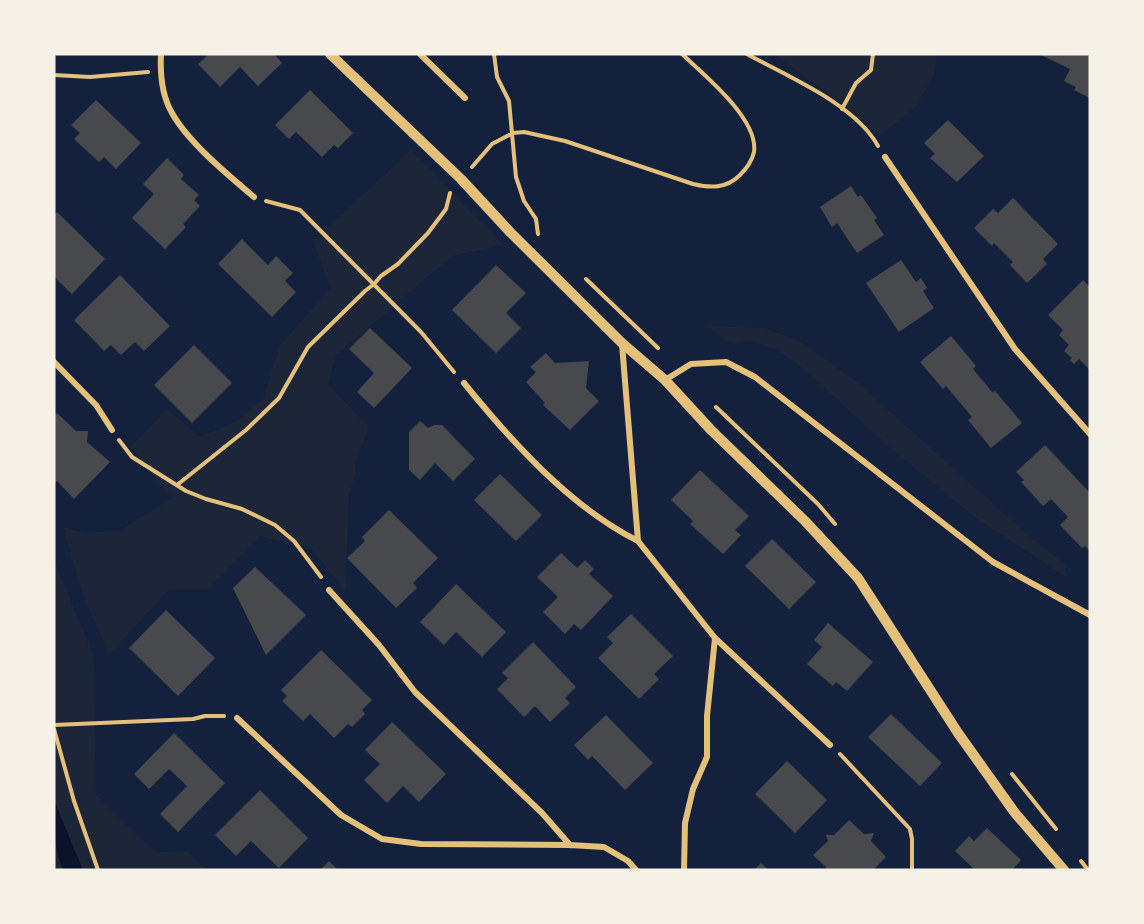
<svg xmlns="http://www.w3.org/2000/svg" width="1144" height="924" font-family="'Public Sans',sans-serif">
  <rect width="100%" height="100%" fill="#14213d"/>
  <path fill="#1d2539" d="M774,54H937L934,74L916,106L879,136L833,97Z
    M411,150L503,245L452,256L336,355L328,384L369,427L355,464V475L349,494L345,590L310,548L260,536L208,589H170L109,654L83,595L63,527L86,533L121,530L172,498L130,447L167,409L200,437L237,421L263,399L280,345L331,288L313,242Z
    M708,326L764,328L801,342L852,378L1036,542L1064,563L1068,578L976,518L887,445L811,375L778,350L752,341L733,343L722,339Z
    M54,560L94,657L96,795L155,852L187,851L206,870H54Z"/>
  <path fill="#0b132b" d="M54,800L83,870H63C53,847 54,824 54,800Z"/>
  <path fill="#48494c" d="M209,54H274L282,63L258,86L240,67L220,87L198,64Z
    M1039,54H1090V98L1074,90L1076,87L1064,81L1070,69Z
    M310,90L353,133L338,148L334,145L322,157L296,132L289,139L275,125Z
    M96,100L141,143L116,169L104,157L99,162L74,139L80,133L71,125Z
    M948,120L984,156L957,182L930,158L935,154L924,143Z
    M167,158L184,175L181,179L199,195L194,200L200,206L183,224L186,227L165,249L132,218L154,194L143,184Z
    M851,186L858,197L861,195L877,218L874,220L884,235L857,253L837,223L832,227L820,207Z
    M1013,198L1058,244L1043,259L1047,264L1027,283L1010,265L1013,262L994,243L992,246L974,228L993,209L998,213Z
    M57,212L105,259L72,294L54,277V215Z
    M242,239L268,265L276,256L293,273L285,281L296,292L272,317L218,264Z
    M901,260L916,282L921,278L927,288L923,291L934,308L899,332L866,283Z
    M496,265L526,293L506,313L521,328L496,353L452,310Z
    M120,275L170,326L144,351L135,342L121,355L111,345L104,351L74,320Z
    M1083,280L1090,287V370L1079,359L1074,364L1070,360L1072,358L1064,351L1069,345L1059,335L1063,330L1048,315Z
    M370,328L412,368L374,408L357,392L374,373L349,349Z
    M951,336L976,366L973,369L993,393L995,391L1022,423L991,448L968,420L972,417L946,386L943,389L920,362Z
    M194,345L232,383L192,423L154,385Z
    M546,353L555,363L589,361L586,388L599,401L570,430L543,405L545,403L526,382L536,372L530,367Z
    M57,413L76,431H88L87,442L110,462L74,499L57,481L54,483V416Z
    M420,421L428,428L434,425H442L475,459L453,481L435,463L420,480L409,470V432Z
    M1045,445L1090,493V551L1085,546L1082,548L1060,525L1068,517L1051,499L1043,506L1021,482L1024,480L1016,472Z
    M700,470L749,516L735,530L741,535L723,554L690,524L693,521L671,500Z
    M500,474L542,515L516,541L474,500Z
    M389,510L438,558L413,583L417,588L396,608L347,558L365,541L362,537Z
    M772,539L816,582L789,609L745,566Z
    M561,553L577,568L585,560L594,569L589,574L613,596L581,630L574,624L565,634L543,612L558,597L537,577Z
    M255,567L306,615L266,655L233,588Z
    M456,584L506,632L482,657L456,632L444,645L420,622Z
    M166,610L215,658L178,696L129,648Z
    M631,614L673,656L654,674L659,679L639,699L598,658L613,643L607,637Z
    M828,623L873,662L847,691L836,682L833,686L807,664L822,647L814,640Z
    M533,642L576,687L565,698L570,703L550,722L535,706L524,717L497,689L508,678L502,673Z
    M321,650L372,700L362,710L365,714L352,727L348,724L334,738L310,714L303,721L282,701L287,696L281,690Z
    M891,714L942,763L920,786L868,737Z
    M606,715L653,763L625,790L592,756L588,760L574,745Z
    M392,722L446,774L419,802L403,786L387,803L364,780L380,764L365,750Z
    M174,733L225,783L178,832L160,814L187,786L169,769L149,789L134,774Z
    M787,761L827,800L795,833L755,794Z
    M260,790L308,838L279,868L251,841L236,856L215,835Z
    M849,820L864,834L874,833L871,841L886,857L873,870H826V867L813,855L828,841L826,835H834Z
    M987,828L1021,860L1012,870H975L955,851L969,836L974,841Z
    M329,861L338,870H320Z
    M761,863L769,870H754Z"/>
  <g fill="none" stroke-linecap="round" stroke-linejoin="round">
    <path stroke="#e5c07b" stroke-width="4" d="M494,54L497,77L509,101L516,177L524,201L536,219L538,234
      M747,54C788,77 855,104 878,146
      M54,75L90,77L148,72
      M842,109L856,83L871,70L873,54
      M472,167L492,144L513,133L524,132L565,141L693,184C710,188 726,189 740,175C746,169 752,161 754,152C759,119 703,74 682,54
      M266,201L300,210L421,332L454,372
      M586,279L658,348
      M716,407L818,504L835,524
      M119,440L132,457L186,491L206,499L242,509L275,525L294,541L321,577
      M177,485L246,430L279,398L308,347L365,291L374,284L381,276L398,264L428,233L446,209L450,193
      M54,725L193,719L205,716H224
      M54,729L74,801L98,870
      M840,754L910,829L912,839V870
      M1012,774L1056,829
      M1081,861L1088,870"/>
    <path stroke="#e5c07b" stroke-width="6" d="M161,54C160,74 162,96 172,113C188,142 228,175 254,197
      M420,54L465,98
      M885,157L1015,349L1090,434
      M622,344L638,541L715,638L707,716V757L693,789L685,823L684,870
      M54,362L96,405L112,430
      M665,380L691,364L726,362L755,377L993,562L1090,615
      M464,383C511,441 570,507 638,541
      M329,590L379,645L415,692L542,813L570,845
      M715,638L830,745
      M237,718L341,815L382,839L421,844L570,845L604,847L628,861L636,870"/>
    <path stroke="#e5c07b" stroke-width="10" d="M330,54L461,179L511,233L622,343L665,380L711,430L805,521L858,578L958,733L1015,813L1064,870"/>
  </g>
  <rect width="1144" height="924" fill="none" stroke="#f6f1e7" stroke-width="111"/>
</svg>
